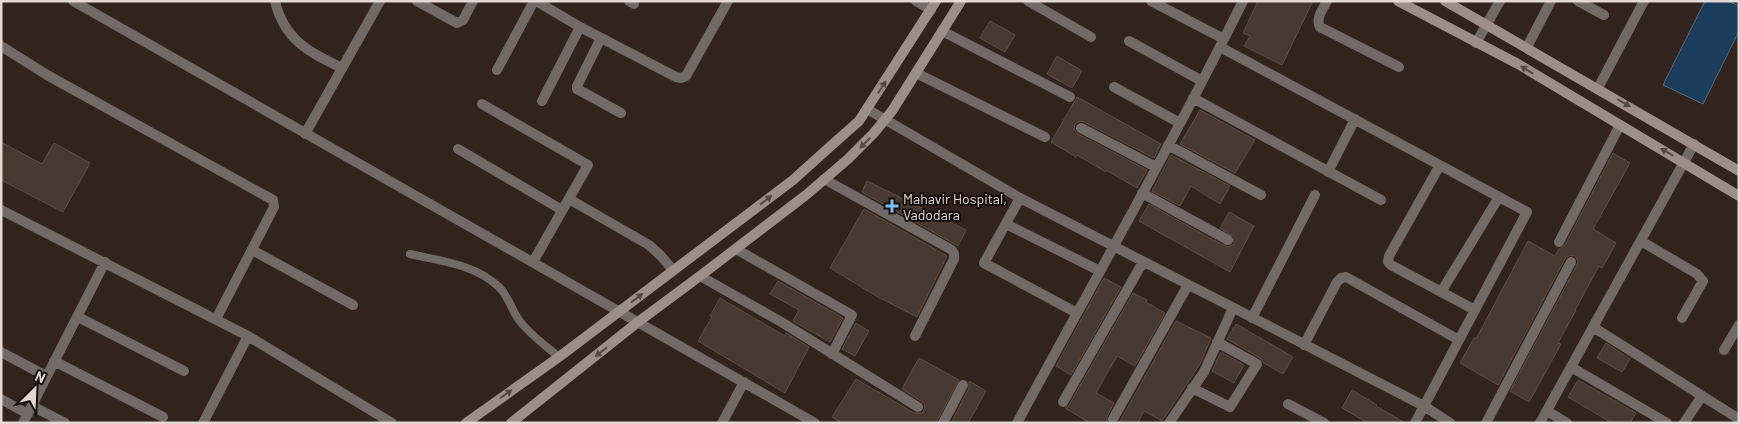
<svg xmlns="http://www.w3.org/2000/svg" width="1740" height="424" font-family="Barlow,sans-serif">
  <rect width="100%" height="100%" fill="#32231c"/>
  <path fill="#193d5b" stroke="#566c7f" d="M1705,1H1728L1739,6V31L1703,104L1663,85Z"/>
  <path fill="#473830" stroke="#5f4e46" d="M1258,1H1313L1282,65L1244,46L1250,36L1243,33Z
    M990,21L1015,35L1005,52L980,38Z
    M1057,56L1082,71L1072,88L1047,74Z
    M1077,97L1161,144L1154,158L1084,122L1080,121L1075,124L1074,129L1078,134L1147,170L1137,188L1106,170V172L1077,155L1076,157L1051,142Z
    M1200,110L1255,140L1235,173L1180,144Z
    M1,142L42,164L54,143L90,163L63,212L1,180Z
    M1613,153L1630,163L1593,229L1616,243L1602,268L1599,266L1575,310H1576L1558,343L1561,344L1529,402L1510,391L1577,265L1578,261L1575,256L1570,255L1565,259L1498,385L1460,363L1474,338L1476,339L1528,241L1555,256L1559,249L1565,245Z
    M1171,155L1230,186L1220,204L1191,186L1180,206L1152,191Z
    M867,181L966,230L958,246L862,192Z
    M1149,204L1213,240L1228,247L1234,244V237L1220,228L1229,212L1254,226L1230,272L1139,221Z
    M864,209L947,256L917,317L878,297L830,268Z
    M1104,278L1121,287L1071,375L1056,366Z
    M778,281L843,318L830,342L793,321L799,310L770,294Z
    M1133,293L1147,300L1146,302L1165,313L1135,366L1117,356L1096,393L1114,403L1107,416V423H1090L1065,408L1069,405Z
    M720,298L785,336L786,333L809,347L785,393L698,341L712,317L710,316Z
    M1176,321L1211,338L1200,364L1162,421L1144,411L1138,423H1119Z
    M856,323L869,331L855,356L842,349Z
    M1236,324L1293,357L1283,374L1264,363L1260,358L1227,339Z
    M1606,343L1630,359L1622,372L1597,358Z
    M1221,352L1244,365L1234,383L1212,371Z
    M919,358L959,380L936,423H842L832,417L856,379L914,413H922L925,408L924,403L902,389Z
    M1578,380L1636,413L1630,423H1612L1568,397Z
    M969,381L986,391L968,423H951L969,388Z
    M1352,390L1377,405L1376,406L1405,423H1368L1342,408Z"/>
  <g fill="none" stroke-linecap="round" stroke-linejoin="round">
    <path stroke="#726a66" stroke-width="8" d="M410,254C440,261 475,264 499,287C509,297 511,309 519,320C529,334 546,346 559,357"/>
    <path stroke="#726a66" stroke-width="10" d="M73,1C320,143 568,282 815,423
      M275,1C284,40 309,52 342,68
      M417,1L457,23L463,20L473,1
      M536,1L580,27L676,77L681,78L686,76L728,1
      M629,1L634,4
      M916,1L931,10
      M1028,1L1091,37
      M1151,1L1224,39
      M1327,1C1323,9 1315,19 1320,27L1399,67
      M1578,1L1604,15
      M942,31L1070,97
      M601,38L577,86V89L621,113
      M1129,41L1202,81
      M1476,43L1500,1
      M1,46L47,75L273,200L274,207L216,319
      M1220,47L1527,212L1415,423
      M1527,47L1551,1
      M497,70L534,1
      M916,73L1045,137
      M1114,87L1180,123
      M1598,88L1644,1
      M1193,98L1381,200
      M542,101L580,27
      M482,104L588,165L533,262
      M867,109L1020,198L1424,406L1450,423
      M1081,128L1156,167
      M305,134L380,1
      M1168,145L1261,195
      M458,149L562,210
      M1440,165L1389,256L1388,262L1391,265L1475,310
      M1328,172L1355,119
      M824,179L952,250L954,254V259L915,336
      M1142,193L1228,240
      M1020,198L984,263L1077,313
      M569,199L649,245L661,256L673,270
      M1,210L248,336L392,423
      M1006,224L1100,271
      M1641,241L1697,274L1703,281L1682,318
      M1559,242L1620,125
      M736,249L852,315L832,354
      M252,250L353,305
      M700,276L783,323L918,407
      M1441,292L1499,197
      M78,317L184,371
      M1252,318L1315,195
      M1593,327L1739,419
      M1304,345L1337,282L1341,278L1346,277L1459,340
      M1724,350L1739,325
      M1,352L46,376
      M54,361L163,417
      M1571,367L1667,423
      M1192,388L1230,407L1257,364L1217,342
      M1,399L28,414
      M1063,402L1143,262
      M1288,404L1324,423
      M32,406L65,423
      M1547,411L1567,423
      M1113,419L1188,285
      M23,423L105,262
      M203,423L248,336
      M722,423L744,382
      M943,423L963,385
      M1017,423C1093,283 1172,144 1243,1
      M1169,423L1204,372L1233,308
      M1486,423L1571,262
      M1540,423L1694,144
      M1684,423L1702,396"/>
    <path stroke="#9c8f89" stroke-width="10" d="M1398,1L1518,64L1739,196
      M1445,1L1739,171
      M466,423L559,357L793,180L833,144L859,121L936,1
      M511,423L638,322L700,276L806,195L848,159L873,134L892,111L961,1"/>
  </g>
  <defs><path id="oneway-solid" d="M-6-.8H1V-3.2L6.5 0L1 3.2V.8H-6Z" transform="scale(1.25)"/></defs>
  <g fill="#524844">
    <use href="#oneway-solid" transform="translate(1527 70) rotate(-149)"/>
    <use href="#oneway-solid" transform="translate(882 87) rotate(-57)"/>
    <use href="#oneway-solid" transform="translate(1624 103) rotate(30)"/>
    <use href="#oneway-solid" transform="translate(865 143) rotate(136)"/>
    <use href="#oneway-solid" transform="translate(1667 152) rotate(-150)"/>
    <use href="#oneway-solid" transform="translate(766 200) rotate(-37)"/>
    <use href="#oneway-solid" transform="translate(637 298) rotate(-37)"/>
    <use href="#oneway-solid" transform="translate(601 352) rotate(142)"/>
    <use href="#oneway-solid" transform="translate(506 394) rotate(-35)"/>
  </g>
  <path fill="#7bbef8" stroke="#150e0b" stroke-width="2" d="M889.5 198.5h5v5h5v5h-5v5h-5v-5h-5v-5h5z"/>
  <g text-anchor="middle" dominant-baseline="central" stroke-width="4" stroke-linejoin="round" paint-order="stroke">
    <g font-size="14" fill="#e3d8d3" stroke="#150e0b" text-anchor="start">
      <text x="903" y="198">Mahavir Hospital,<tspan x="903" dy="16">Vadodara</tspan></text>
    </g>
  </g>
  <rect width="1740" height="424" fill="none" stroke="#e3d8d3" stroke-width="5"/>
  <g transform="translate(35 389) rotate(24)" stroke="#150e0b" stroke-width="4" paint-order="stroke">
  <path d="M0-4L9 19L0 12L-9 19Z" fill="#e3d8d3"/>
  <text y="-8" font-size="14" font-weight="bold" text-anchor="middle" fill="#e3d8d3">N</text>
  </g>
</svg>
